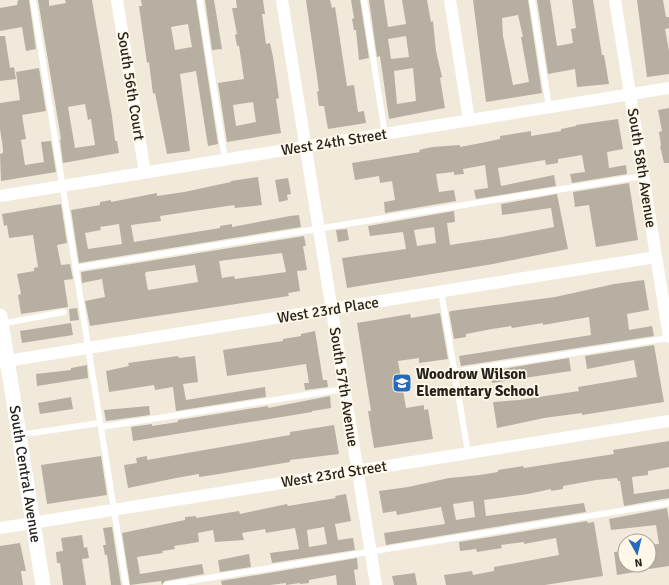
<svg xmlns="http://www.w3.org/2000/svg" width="669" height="585" font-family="Signika,sans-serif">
  <rect width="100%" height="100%" fill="#f1eadb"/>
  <path fill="#b7b0a2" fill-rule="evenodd" d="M18,0H29L36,49L26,51L22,27L0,31V8L17,5Z
    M38,0H49V6L66,3L65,0H92L112,116L115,141H117L119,153L63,163L60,140L61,139ZM85,104L88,120L91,119L95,145L75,148L68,107Z
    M141,0H196L218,144L208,146L196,71L180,74L190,151L167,154L155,93L153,94L149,62L147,63L139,6H142ZM188,24L192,47L175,50L171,27Z
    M205,0H214L222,49L212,50Z
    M236,0H263L265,14H262L266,44L270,43L273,57L279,98L276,99L281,133L227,142L218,83L244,79L239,46H237L235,35L237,34L232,8H237ZM253,102L256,122L236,126L233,105Z
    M306,0H330L332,8L335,7L347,86L354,85L358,112L364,111L366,123L328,129L324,106H319L317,92L319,91Z
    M351,0H360L369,58L359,60L356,30H354L352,19L354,18Z
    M369,0H384L388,27L406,24L402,0H427L431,22L433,21L436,51L442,77L440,78L445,108L389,119L380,56L377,57ZM406,36L409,57L391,59L388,39ZM413,68L416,101L397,104L394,71Z
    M473,0H528L542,93L486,102ZM518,15L523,37H521L529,82L513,85L503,36L502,18Z
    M537,0H550L557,46L573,43L571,29L576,28L572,0H593L602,55H604L609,84L577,87L575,69L548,74Z
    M637,0H663L666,17H669V28L665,29L669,51V74L647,77Z
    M0,36H5L10,68L14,67L16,79L0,81Z
    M39,68L46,111L22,115L26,139L21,140L25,165L44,162L41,142L51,141L56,172L1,181L0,154L3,153V149L0,129V103L20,100L16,72Z
    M669,108V163H664L660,146H661L659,132L662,131L658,110Z
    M618,119L623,149L607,152L609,168L626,165L627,174L572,183L570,174L585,172L582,155L558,159V163L546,165L545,160L498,168L501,186L554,175L556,186L476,199L474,190L488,188L485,165L463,169L464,174L454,175V172L436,174L439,192L454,190L456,201L385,213L384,202L395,200L392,181L380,183L379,176L355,180L352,163L420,152L419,150L432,147L460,145V147L481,143L500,139V136L531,131V136L561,131V129L576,126V125Z
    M258,177L262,205L235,208L234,205L160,216L161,221L131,225L134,242L220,228V226L232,224V227L290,216L299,215L301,227L79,263L71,210L100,205V202L111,200V202L157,193V196L184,192L231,182V181ZM119,224L122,244L88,249L85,233L101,230L100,227Z
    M288,178L291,194L287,195L288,200L279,202L275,180Z
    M629,183L638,240L596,247L589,205L575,207L573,192Z
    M557,194L568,249L493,264L347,288L342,258L406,249L403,232L370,236L368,226L454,211L455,222L447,223L450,245L502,237L554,227L551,208L502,215L501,204ZM434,227L436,243L417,246L414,230Z
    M61,204L67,243L57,245L61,265L70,264L73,279L64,280L68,307L21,314L18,295L21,294L17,274L34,271V268L38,267L33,235L9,238L7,225L4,226L2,214Z
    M347,229L349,240L338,242L336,230Z
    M304,236L306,246H303L307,270L297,271L300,291L288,293L289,296L90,326L85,301L105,297L102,279L82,283L81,272ZM282,253L286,272L235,279L234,276L222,278L219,261ZM195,265L198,282L148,290L145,274L146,272Z
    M644,280L649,310L627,314L629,330L652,326L654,336L461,366L459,356L591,335L589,317L543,325V323L512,328L511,326L492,329L466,334V337L454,339L449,312L451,311L555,297L614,284Z
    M77,308L79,320L70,321L69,309Z
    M440,313L448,359L419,363V358L398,361L406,408L424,405V410L428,409L433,439L374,448L368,411H371L357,323L410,314L411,318Z
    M71,323L73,335L22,343L20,331Z
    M315,331L323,380H327L328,387L305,390L304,383H309L306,364L227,376L223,350L283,341V339L301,336V334Z
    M654,345L664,402L582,415V413L544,418L497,428L493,402L519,400L579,391L578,387L637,377L634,360L587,369L585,356Z
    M178,356L179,358L195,356L198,382L183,384L186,400L265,387L266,397L176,411L173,387L155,390L154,385L109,392L106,371L129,366L128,363Z
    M569,358L571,371L492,383L490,371Z
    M87,365L88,378L37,386L36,374L71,370V368Z
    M330,396L331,408L312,411V412L133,441L131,427L152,424V426L178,422V420L268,406V408Z
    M71,397L73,409L40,414L38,403Z
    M149,406L150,415L106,421L104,410Z
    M334,425L339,454L290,460V462L213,475L199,477V474L176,478L128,488L124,465L137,463L136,458L147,456V460L290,435V432Z
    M669,441V467L648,471V475L632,477L634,494L669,489V498L624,506L620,481H618L617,478L596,480L563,486V489L551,491V489L528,494L484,500L486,516L584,503L586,512L386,545L384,533L445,524L441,507L397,515L396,511L383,513L379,491L408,487L449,478L480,475L498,472V470L523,466L524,468L614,454L613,450ZM473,501L475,517L456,520L453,504Z
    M101,456L107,495L47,504L41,465Z
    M346,494L351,521L335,524L338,540L353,538L355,550L272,563L270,553L299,549L295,528L266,533L265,529L242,533L244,540L215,542L213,530L198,533L199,542L174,546L175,549L162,551L163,553L137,557L140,574L202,564L204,574L165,581L162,585L161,581L130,585L122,533L185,520V517L196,516V518L239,511L240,514L287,504L288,506L336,498L335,496ZM324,527L327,544L309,547L307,530Z
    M667,508L669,520V566L649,569V545L659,544L656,525L611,530L609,519Z
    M587,521L588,523L594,522L603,576L545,585H446L444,575L472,571L473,575L494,571V567L559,555L556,538L524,544V542L501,545L502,548L477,552L476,549L460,551L459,542Z
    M112,527L121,585H111L107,555H105L103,545H106L103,528Z
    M82,535L84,548L87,547L89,558L82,559L86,585H63L60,563H57L56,552L63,551L61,538Z
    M20,543L26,571H21L23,585H0V546Z
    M625,551V565H647V570L617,575L614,552Z
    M249,554L251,567L220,572L218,561L219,560Z
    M357,558L358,569L354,570L356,585H337L336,575L309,580V583L300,584V583L286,585V583L270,585H222L221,581Z
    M415,573L417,585H394L392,576Z"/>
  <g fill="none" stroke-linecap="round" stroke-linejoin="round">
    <path stroke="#fff" stroke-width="6" d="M33,0L126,585
      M200,0L225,160
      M364,0L385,134
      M532,0L549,107
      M76,268L643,176
      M441,291L468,453
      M1,324L64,312
      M454,372L669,338
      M101,427L344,389
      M19,435L100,423
      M166,585L669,503"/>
    <path stroke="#fff" stroke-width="12" d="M117,0L145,173
      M282,0L376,585
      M450,0L469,120
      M615,0L669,337
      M0,196L669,88
      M0,362L656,257
      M0,528L669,421"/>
    <path stroke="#fff" stroke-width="15" id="s1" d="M0,316L43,585"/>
  </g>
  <defs>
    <symbol id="school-square" viewBox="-11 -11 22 22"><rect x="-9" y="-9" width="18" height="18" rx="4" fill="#266abb" stroke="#fff7e8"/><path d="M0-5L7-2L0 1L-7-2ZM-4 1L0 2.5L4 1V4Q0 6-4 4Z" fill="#fff"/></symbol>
  </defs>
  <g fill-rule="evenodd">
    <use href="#school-square" x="391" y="372" width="22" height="22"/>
  </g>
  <g text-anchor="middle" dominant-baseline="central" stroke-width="3.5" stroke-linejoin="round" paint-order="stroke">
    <g font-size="15" fill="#25221d" stroke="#fff7e8">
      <text transform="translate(131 86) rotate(81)">South 56th Court</text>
      <text transform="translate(334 142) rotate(-9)">West 24th Street</text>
      <text transform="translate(642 168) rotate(81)">South 58th Avenue</text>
      <text transform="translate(328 310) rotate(-9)">West 23rd Place</text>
      <text transform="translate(344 387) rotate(81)">South 57th Avenue</text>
      <text stroke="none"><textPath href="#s1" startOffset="160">South Central Avenue</textPath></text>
      <text transform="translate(334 474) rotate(-9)">West 23rd Street</text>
    </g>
    <g font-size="15" font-weight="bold" fill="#25221d" stroke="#fff7e8" text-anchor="start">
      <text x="416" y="374">Woodrow Wilson<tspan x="416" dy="17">Elementary School</tspan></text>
    </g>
  </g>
  <g transform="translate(637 553) rotate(172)"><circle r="19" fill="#fff7e8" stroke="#a8a297"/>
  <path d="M0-3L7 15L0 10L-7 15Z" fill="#266abb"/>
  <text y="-6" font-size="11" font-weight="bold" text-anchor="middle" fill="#25221d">N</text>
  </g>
</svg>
